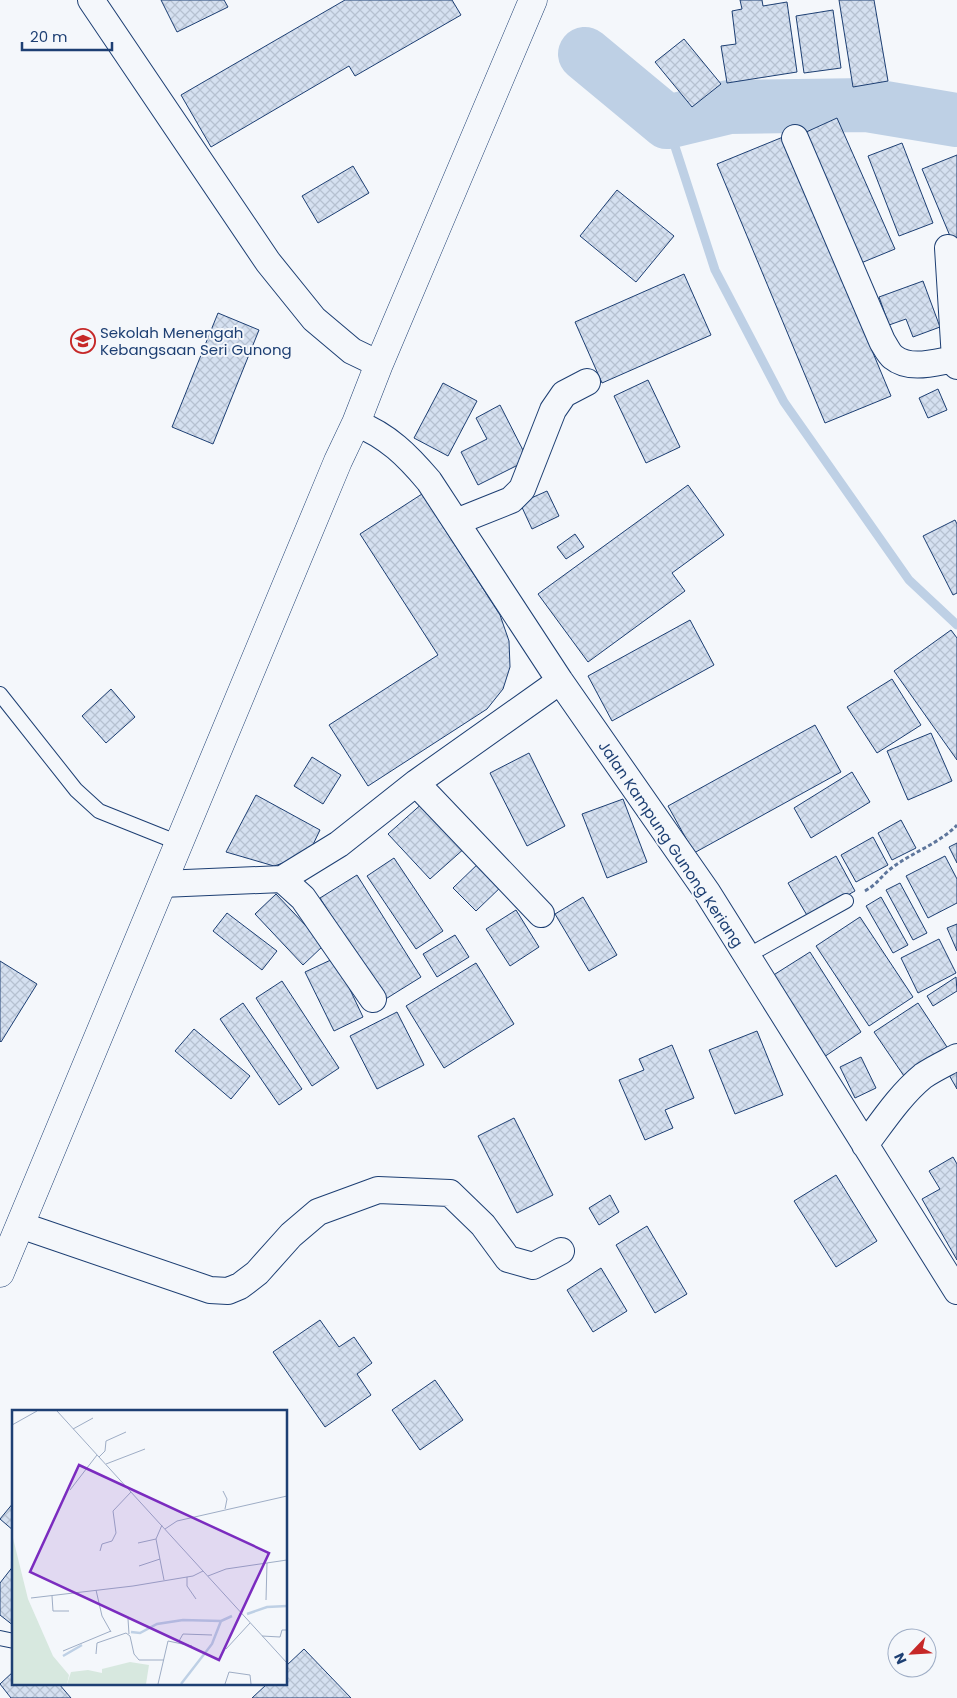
<svg xmlns="http://www.w3.org/2000/svg" width="957" height="1698" font-family="Poppins,sans-serif">
  <defs>
    <pattern id="building-cross-hatch" width="8" height="8" patternUnits="userSpaceOnUse" patternTransform="scale(1.25)"><rect width="8" height="8" fill="#d5e0f0"/><path d="M0 0l8 8M0 8l8-8" fill="none" stroke="#b6c1d1"/></pattern>
  </defs>
  <rect width="100%" height="100%" fill="#f4f7fb"/>
  <g fill="none" stroke-linecap="round" stroke-linejoin="round">
    <path stroke="#bed0e5" stroke-width="9" d="M667,122L715,270L784,402L909,580L957,625"/>
    <path stroke="#bed0e5" stroke-width="54" d="M585,54L667,122L729,107L867,105L957,120"/>
  </g>
  <path fill="url(#building-cross-hatch)" stroke="#1d3f73" d="M161,0H224L228,7L177,32Z
    M345,0H452L461,15L355,76L349,66L211,147L181,95Z
    M740,0H762L763,6L787,2L797,72L727,83L721,46L736,44L732,11L742,9Z
    M839,0H874L888,81L853,87Z
    M833,10L841,68L804,73L796,16Z
    M684,39L721,84L692,107L655,62Z
    M837,118L895,249L861,263L804,133Z
    M783,137L891,396L825,423L717,164Z
    M902,143L933,223L899,236L868,156Z
    M957,155V247L955,248L922,169Z
    M353,166L369,193L318,223L302,196Z
    M617,190L674,236L636,282L580,236Z
    M684,274L711,335L602,383L575,322Z
    M923,281L940,327L913,337L906,319L889,325L879,297Z
    M218,313L259,330L213,444L172,427Z
    M648,380L680,447L646,463L614,396Z
    M443,383L477,401L448,456L414,438Z
    M938,389L947,410L928,418L919,398Z
    M500,405L528,460L478,485L461,452L487,439L476,418Z
    M688,485L724,535L672,573L685,591L588,662L538,594Z
    M547,491L559,516L532,529L520,503Z
    M422,494L500,615L509,641L510,667L503,689L487,709L368,786L329,725L438,655L360,534Z
    M955,520L957,524V593L953,595L923,536Z
    M575,534L584,547L566,559L557,547Z
    M690,620L714,665L612,721L588,676Z
    M951,630L957,638V760L894,671Z
    M892,679L921,725L877,753L847,707Z
    M111,689L135,717L106,743L82,716Z
    M815,725L841,772L694,853L668,806Z
    M931,733L952,781L908,800L887,751Z
    M529,753L565,826L527,846L490,773Z
    M312,757L341,775L323,804L294,786Z
    M852,772L870,802L811,838L794,808Z
    M256,795L320,830L308,855L274,866L226,852Z
    M623,799L647,862L607,878L582,814Z
    M425,801L466,847L430,879L388,834Z
    M901,820L916,848L892,860L878,833Z
    M873,837L888,865L856,882L841,855Z
    M957,843V863L949,847Z
    M836,856L855,891L808,917L788,883Z
    M945,856L957,879V903L928,918L906,876Z
    M394,858L443,931L416,949L367,876Z
    M482,860L505,883L476,911L453,888Z
    M357,875L421,977L384,1000L320,898Z
    M900,883L927,933L913,940L886,890Z
    M276,894L324,945L303,965L255,914Z
    M583,897L617,955L589,971L555,914Z
    M881,897L908,945L893,953L866,906Z
    M516,910L539,947L510,966L486,929Z
    M227,913L277,951L262,970L213,931Z
    M860,917L913,997L869,1026L816,946Z
    M957,924V951L947,928Z
    M455,935L469,957L437,977L423,954Z
    M939,939L956,973L918,993L901,958Z
    M810,952L861,1032L824,1057L772,976Z
    M335,958L363,1017L334,1031L305,972Z
    M0,961L37,984L1,1042L0,1041Z
    M476,963L514,1024L444,1068L406,1006Z
    M956,977L957,991L933,1006L927,996Z
    M282,981L339,1068L312,1086L256,998Z
    M243,1003L302,1089L279,1105L220,1019Z
    M918,1003L947,1047L904,1076L874,1032Z
    M397,1012L424,1065L377,1089L350,1036Z
    M194,1029L250,1076L231,1099L175,1051Z
    M757,1031L783,1095L735,1114L709,1050Z
    M672,1045L694,1098L665,1110L673,1128L645,1140L619,1080L644,1070L639,1059Z
    M861,1057L876,1088L855,1098L840,1067Z
    M957,1071V1089L949,1075Z
    M514,1118L553,1195L517,1213L478,1136Z
    M953,1157L957,1164V1260L922,1199L940,1189L929,1171Z
    M836,1175L877,1241L836,1267L794,1201Z
    M610,1195L619,1212L599,1225L589,1208Z
    M647,1226L687,1294L655,1313L616,1245Z
    M601,1268L627,1311L593,1332L567,1290Z
    M320,1320L339,1347L354,1337L372,1363L357,1374L371,1395L325,1427L273,1352Z
    M435,1380L463,1420L420,1450L392,1410Z
    M14,1502V1531L0,1519Z
    M14,1565V1626L0,1615V1583Z
    M304,1649L351,1698H252L267,1684H286V1666Z
    M14,1671V1684H59L71,1698H11L0,1684Z"/>
  <g fill="none" stroke-linecap="round" stroke-linejoin="round">
    <defs>
      <path id="service" d="M0,694L76,790L99,811L179,843
        M747,956L846,901
        M0,1638L14,1641"/>
      <path id="minor" d="M91,0L268,262L314,319L352,351L379,364
        M795,138L882,341C885,346 889,354 893,357C910,371 936,362 955,359
        M948,248L955,359L957,366
        M356,423C388,436 407,455 429,481L560,681L707,892L957,1291
        M456,522L511,500L522,489L553,410L564,394L587,382
        M416,783L541,914
        M282,879L339,844L416,783L560,681
        M162,884L282,879L303,898L373,999
        M865,1145C883,1121 900,1095 923,1076C933,1069 946,1063 957,1057
        M20,1225L210,1290L228,1291L240,1286L257,1273L291,1235L318,1212L378,1190L450,1193L483,1225L508,1259L533,1266L561,1251"/>
      <path id="primary" d="M0,1273L338,461L356,423L379,364L533,0"/>
    </defs>
    <use href="#service" stroke="#1d3f73" stroke-width="16"/>
    <use href="#minor" stroke="#1d3f73" stroke-width="28"/>
    <use href="#primary" stroke="#1d3f73" stroke-width="29"/>
    <path stroke="#5e769c" stroke-width="3" stroke-dasharray="4 2.5" stroke-linecap="butt" d="M865,891C877,884 879,879 888,871C909,853 938,845 957,825"/>
    <use href="#service" stroke="#f4f7fb" stroke-width="14"/>
    <use href="#minor" stroke="#f4f7fb" stroke-width="26"/>
    <use href="#primary" stroke="#f4f7fb" stroke-width="28"/>
  </g>
  <defs>
    <symbol id="school-ring" viewBox="-11 -11 22 22"><circle r="9.5" fill="#f4f7fb" stroke="#c62828" stroke-width="1.5"/><path d="M0-5L7-2L0 1L-7-2ZM-4 1L0 2.5L4 1V4Q0 6-4 4Z" fill="#c62828"/></symbol>
  </defs>
  <g fill-rule="evenodd">
    <use href="#school-ring" x="69" y="327" width="28" height="28"/>
  </g>
  <g text-anchor="middle" dominant-baseline="central" stroke-width="4" stroke-linejoin="round" paint-order="stroke">
    <g font-size="15" fill="#1d3f73" stroke="#f4f7fb" text-anchor="start">
      <text x="100" y="332">Sekolah Menengah<tspan x="100" dy="17">Kebangsaan Seri Gunong</tspan></text>
    </g>
    <g font-size="15" fill="#1d3f73" stroke="#f4f7fb">
      <text transform="translate(671 844) rotate(56)">Jalan Kampung Gunong Keriang</text>
    </g>
  </g>
  <g transform="translate(12 1410)">
    <rect width="275" height="275" fill="#f4f7fb"/>
    <path d="M0,124L16,189L41,246L57,265L55,274H0Z" fill="#d7e8df"/>
    <path d="M76,260L90,263V274H55L59,262Z" fill="#d7e8df"/>
    <path d="M118,252L137,255L134,274H90V259Z" fill="#d7e8df"/>
    <path fill="none" stroke="#bed0e5" stroke-width="2.5" d="M235,204L255,197L275,196M119,222L128,223L145,214L171,210L209,211M51,246L70,235M169,274L200,234L209,211L220,206"/>
    <path fill="none" stroke="#9eadc5" stroke-width="1" d="M45,1L275,253M0,15L25,1M61,19L81,8M87,47L93,41L94,31L114,22M94,54L133,39M58,80L85,45M211,81L215,89L213,99M153,119L165,111L275,86M144,129L152,170M126,133L144,129L150,115M88,141L90,134L100,131L104,123L101,101L119,82M127,156L148,149M196,166L214,159L275,150M175,167V176L184,189M84,180L90,206L99,222M40,186L41,201H57M19,188L121,176L181,166L191,161M254,190L255,153M116,209L117,224M250,226L268,227L270,220H275M167,231L171,224L200,225M214,239L238,213M51,241L99,221M84,244L85,233L114,223L118,226L122,244L127,250H152M146,274L156,231L180,236M213,274L217,262L238,265L239,274"/>
    <path fill="#7b2cbf" fill-opacity="0.15" stroke="#7b2cbf" stroke-width="2.5" d="M67,55L257,143L207,250L18,162Z"/>
    <rect width="275" height="275" fill="none" stroke="#1d3f73" stroke-width="2.5"/>
  </g>
  <g transform="translate(912 1653) rotate(245)"><circle r="24" fill="#f4f7fb" stroke="#9eadc5"/>
  <path d="M0-4L9 19L0 12L-9 19Z" fill="#c62828"/>
  <text y="-8" font-size="14" font-weight="bold" text-anchor="middle" fill="#1d3f73">N</text>
  </g>
  <path d="M22 42v8h90v-8" fill="none" stroke="#1d3f73" stroke-width="2.5"/>
  <text x="30" y="42" font-size="15" fill="#1d3f73" stroke="#f4f7fb" stroke-width="4" paint-order="stroke">20 m</text>
</svg>
